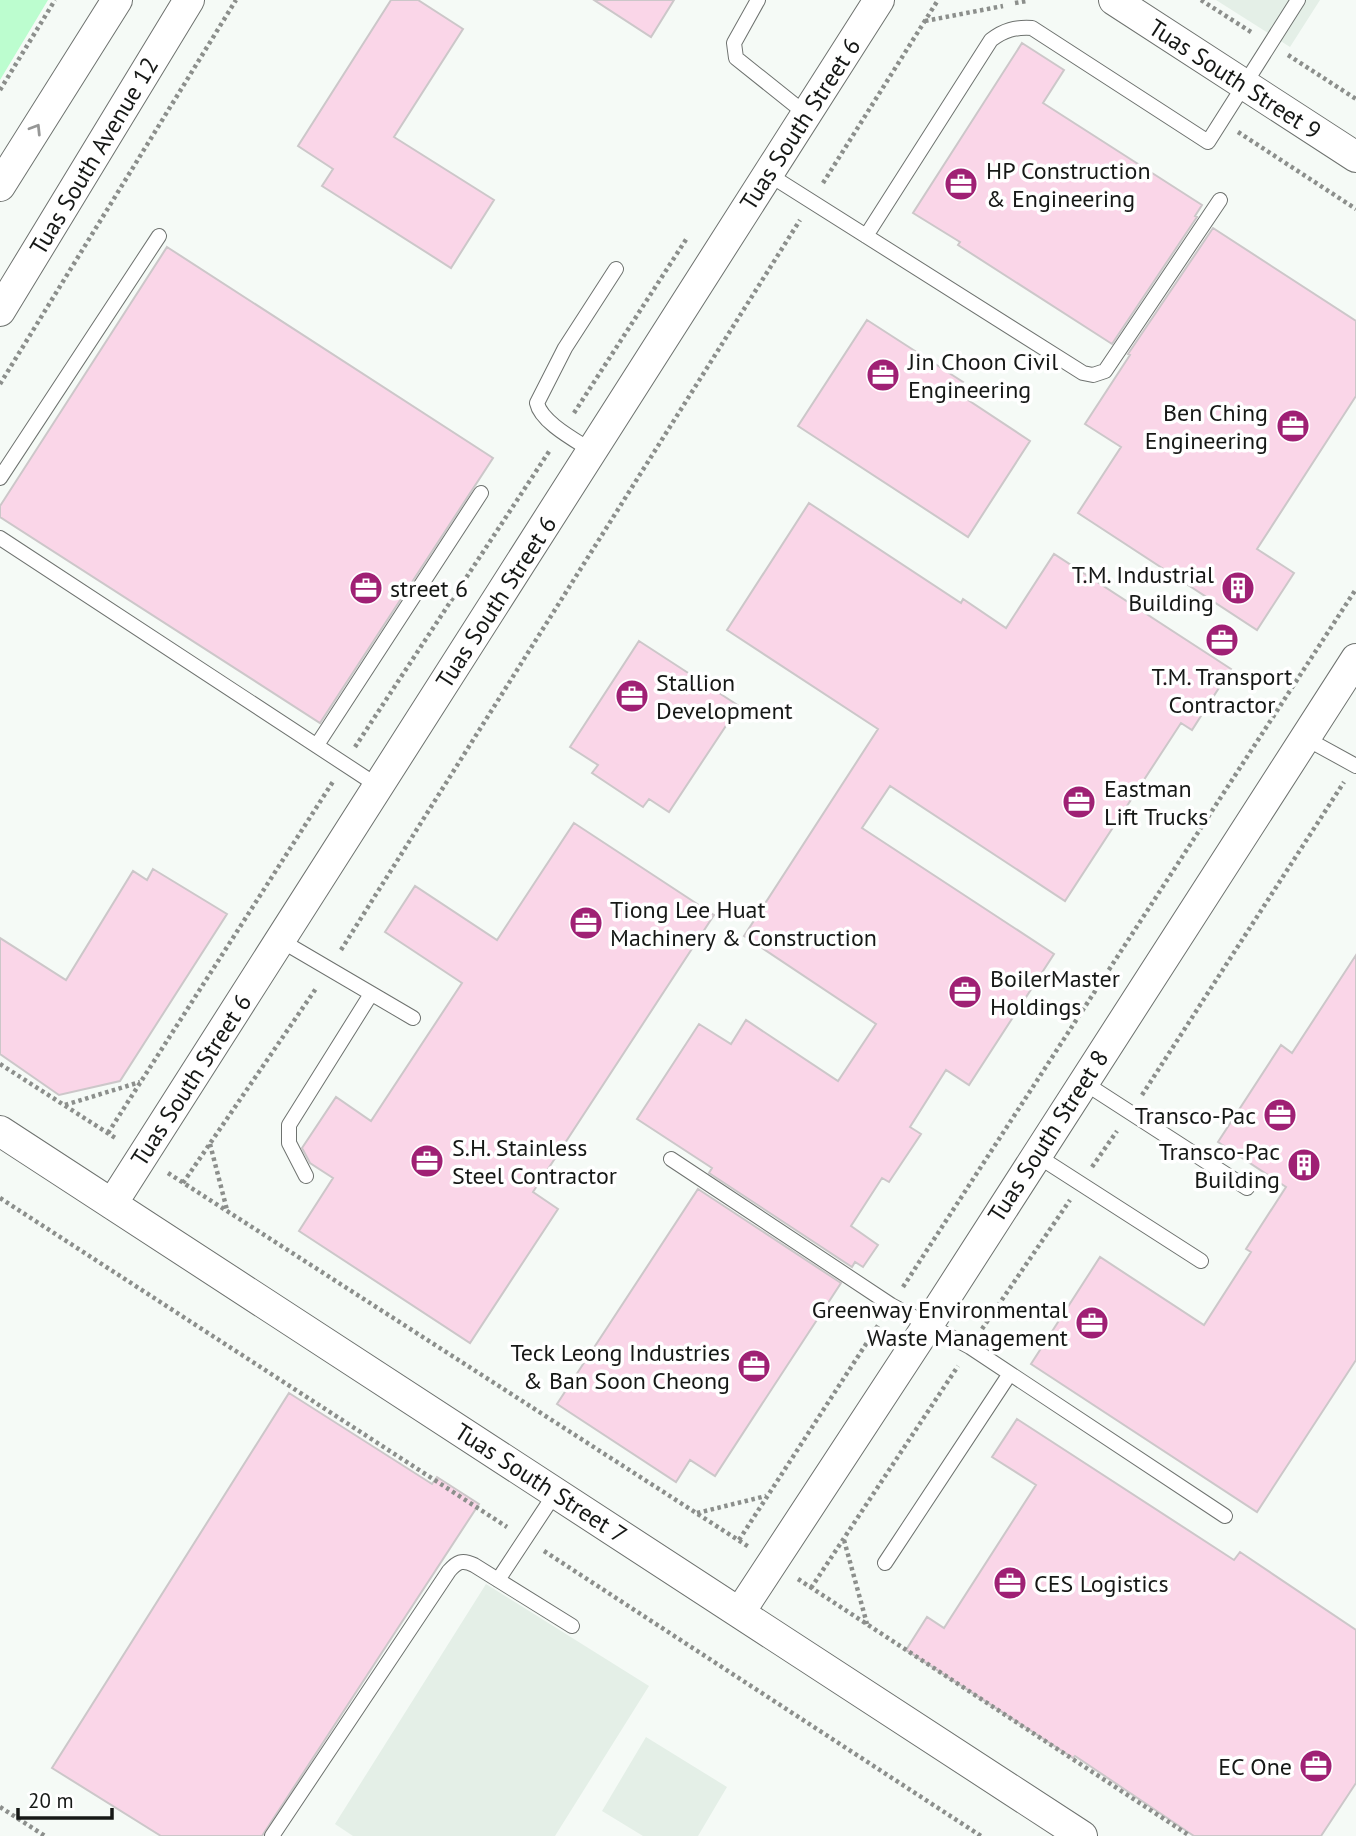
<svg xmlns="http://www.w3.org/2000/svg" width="1356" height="1836" font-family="'PT Sans',sans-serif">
  <rect width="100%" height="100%" fill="#f5faf6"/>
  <path fill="#e4efe7" d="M1216,0H1320L1290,47Z
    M486,1584L649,1686L555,1836H353L335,1824Z
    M646,1737L727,1787L698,1836H643L602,1811Z"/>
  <path fill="#bcfdcf" d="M0,0H48L0,80Z"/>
  <path fill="#fad6e8" stroke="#ccc7c9" stroke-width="2" d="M391,0H418L463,29L394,137L494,200L451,268L322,186L333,169L298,146Z
    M594,0H674L651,37Z
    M1022,43L1064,70L1043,103L1202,205L1195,216L1197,217L1112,344L958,245L960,242L913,213Z
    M1213,228L1356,321V396L1257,549L1294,573L1257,630L1078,513L1121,447L1085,424L1130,355L1128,354Z
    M167,247L493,458L320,723L0,517V506Z
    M867,320L963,382L956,392L1030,441L968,537L798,426Z
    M809,503L961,603L963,599L1006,628L1054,554L1231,669L1192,730L1181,723L1065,901L890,786L862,828L1054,954L969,1085L946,1070L910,1127L921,1134L889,1182L882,1178L851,1226L878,1245L863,1267L855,1262L852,1267L709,1173L712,1168L637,1119L699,1024L731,1044L746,1020L838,1081L876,1024L744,936L878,729L727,630Z
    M639,641L739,706L669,812L649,799L643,807L592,773L598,765L570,747Z
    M574,823L714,915L533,1192L558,1209L470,1343L299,1231L333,1178L310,1163L302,1148L336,1097L371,1121L462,983L385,932L415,886L497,940Z
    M153,869L227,914L120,1081L59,1095L0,1054V938L66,980L133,871L147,880Z
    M1356,955V1360L1257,1512L1031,1364L1100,1257L1204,1325L1251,1252L1246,1249L1286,1187L1218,1142L1281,1045L1292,1053Z
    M698,1189L841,1283L715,1476L690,1460L676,1482L557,1404Z
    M289,1393L432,1484L437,1477L479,1504L262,1836H161L52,1768Z
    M1017,1419L1234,1560L1240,1552L1356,1630V1783L1321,1836H1194L1075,1756L1073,1758L906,1650L927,1617L944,1628L1036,1485L992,1457Z"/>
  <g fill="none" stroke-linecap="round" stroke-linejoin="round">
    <defs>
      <path id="lane" d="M758,0L734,43L736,58L806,114
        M768,174L1083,373L1093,375L1105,371L1220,200
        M866,236L991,40C1004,30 1015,27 1032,28L1208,142L1298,0
        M592,451C575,440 541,422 537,403L565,348L616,269
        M0,478L159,236
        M0,538L378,786
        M1305,738L1356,766
        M317,745L481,493
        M280,940L413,1018
        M1083,1082L1247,1188
        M1036,1155L1201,1261
        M671,1159L891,1305L970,1347L1225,1516
        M306,1176L289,1143V1125L371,994
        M885,1563L1009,1375
        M498,1580L556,1492
        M272,1836L449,1571C457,1562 462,1559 474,1565L572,1626"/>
      <path id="street" d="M1114,0L1356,157
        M0,186L117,0
        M0,311L189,0
        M0,1131L1082,1836
        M112,1204L879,0
        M740,1612L928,1325L1356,659"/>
    </defs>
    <use href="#lane" stroke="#6e726f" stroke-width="16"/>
    <use href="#street" stroke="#6e726f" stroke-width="32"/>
    <path stroke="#8c8f8c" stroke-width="4.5" stroke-dasharray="3.5 3.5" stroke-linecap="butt" d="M1201,0L1251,32
      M1015,3L1027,1
      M925,21L1003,6
      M1288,55L1356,99
      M0,90L55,0
      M1238,132L1356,209
      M823,183L938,0
      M0,384L236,0
      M574,413L687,238
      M355,747L550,450
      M341,950L800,220
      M0,1064L117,1139
      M1142,1095L1344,782
      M65,1105L140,1082
      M108,1133L334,780
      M210,1144L227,1210
      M1092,1167L1117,1131
      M168,1173L749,1547
      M183,1183L317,987
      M0,1198L507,1527
      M903,1287L1356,589
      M982,1329L1070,1200
      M697,1513L766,1496
      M739,1540L879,1324
      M844,1540L867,1624
      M544,1551L981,1836
      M798,1579L1190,1836
      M811,1588L958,1366
      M0,1807L45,1836"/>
    <use href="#lane" stroke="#fff" stroke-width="14"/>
    <use href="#street" stroke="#fff" stroke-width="30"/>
  </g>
  <defs><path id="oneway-chevron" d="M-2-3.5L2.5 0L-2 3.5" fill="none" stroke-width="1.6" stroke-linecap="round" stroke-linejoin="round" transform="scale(1.75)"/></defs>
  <use stroke="#969796" href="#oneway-chevron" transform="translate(36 129) rotate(-58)"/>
  <defs>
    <symbol id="office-disc" viewBox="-11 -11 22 22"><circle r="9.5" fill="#9f2074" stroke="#fff"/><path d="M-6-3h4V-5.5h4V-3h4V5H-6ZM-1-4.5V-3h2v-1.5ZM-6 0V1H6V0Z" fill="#fff"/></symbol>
    <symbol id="building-disc" viewBox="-11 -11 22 22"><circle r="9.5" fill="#9f2074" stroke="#fff"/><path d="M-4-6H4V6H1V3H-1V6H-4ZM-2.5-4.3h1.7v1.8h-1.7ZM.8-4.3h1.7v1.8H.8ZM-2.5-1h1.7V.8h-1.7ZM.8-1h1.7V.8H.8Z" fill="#fff"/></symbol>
  </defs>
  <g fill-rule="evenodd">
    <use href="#office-disc" x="942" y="165" width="38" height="38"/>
    <use href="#office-disc" x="864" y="356" width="38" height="38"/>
    <use href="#office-disc" x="1274" y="407" width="38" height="38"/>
    <use href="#office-disc" x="347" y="569" width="38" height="38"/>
    <use href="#building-disc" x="1219" y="569" width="38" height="38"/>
    <use href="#office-disc" x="1203" y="621" width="38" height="38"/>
    <use href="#office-disc" x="613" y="677" width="38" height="38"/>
    <use href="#office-disc" x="1060" y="783" width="38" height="38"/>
    <use href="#office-disc" x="567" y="904" width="38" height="38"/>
    <use href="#office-disc" x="946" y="973" width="38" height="38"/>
    <use href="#office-disc" x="1261" y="1096" width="38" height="38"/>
    <use href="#office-disc" x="408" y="1142" width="38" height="38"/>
    <use href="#building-disc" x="1285" y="1146" width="38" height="38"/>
    <use href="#office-disc" x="1073" y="1304" width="38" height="38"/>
    <use href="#office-disc" x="735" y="1347" width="38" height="38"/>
    <use href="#office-disc" x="991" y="1564" width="38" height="38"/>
    <use href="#office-disc" x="1297" y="1747" width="38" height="38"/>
  </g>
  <g text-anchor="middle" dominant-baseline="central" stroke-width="7" stroke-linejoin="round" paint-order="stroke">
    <g font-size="24" fill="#161816" stroke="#fff">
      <text transform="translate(1235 79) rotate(33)">Tuas South Street 9</text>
      <text transform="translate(800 124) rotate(-57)">Tuas South Street 6</text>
      <text transform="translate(94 156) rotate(-59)">Tuas South Avenue 12</text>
      <text transform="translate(496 602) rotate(-57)">Tuas South Street 6</text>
      <text transform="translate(191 1080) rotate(-57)">Tuas South Street 6</text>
      <text transform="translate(1048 1136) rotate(-57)">Tuas South Street 8</text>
      <text transform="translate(541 1483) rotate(33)">Tuas South Street 7</text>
    </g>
    <g font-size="24" fill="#161816" stroke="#fff" text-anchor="start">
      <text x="986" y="170">HP Construction<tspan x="986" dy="28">&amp; Engineering</tspan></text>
      <text x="908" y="361">Jin Choon Civil<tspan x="908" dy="28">Engineering</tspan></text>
      <text x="1268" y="412" text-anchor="end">Ben Ching<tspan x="1268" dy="28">Engineering</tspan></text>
      <text x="1214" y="574" text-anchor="end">T.M. Industrial<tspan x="1214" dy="28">Building</tspan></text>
      <text x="390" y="588">street 6</text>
      <text x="1222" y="676" text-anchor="middle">T.M. Transport<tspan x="1222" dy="28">Contractor</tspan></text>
      <text x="656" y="682">Stallion<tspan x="656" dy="28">Development</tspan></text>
      <text x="1104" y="788">Eastman<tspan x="1104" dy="28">Lift Trucks</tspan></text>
      <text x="610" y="909">Tiong Lee Huat<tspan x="610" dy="28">Machinery &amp; Construction</tspan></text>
      <text x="990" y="978">BoilerMaster<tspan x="990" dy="28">Holdings</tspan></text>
      <text x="1256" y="1115" text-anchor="end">Transco-Pac</text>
      <text x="452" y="1147">S.H. Stainless<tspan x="452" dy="28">Steel Contractor</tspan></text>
      <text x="1280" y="1151" text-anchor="end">Transco-Pac<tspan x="1280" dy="28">Building</tspan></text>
      <text x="1068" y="1309" text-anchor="end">Greenway Environmental<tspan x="1068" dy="28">Waste Management</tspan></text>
      <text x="730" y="1352" text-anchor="end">Teck Leong Industries<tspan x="730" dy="28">&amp; Ban Soon Cheong</tspan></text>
      <text x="1034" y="1583">CES Logistics</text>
      <text x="1292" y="1766" text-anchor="end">EC One</text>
    </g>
  </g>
  <path d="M18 1808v10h94v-10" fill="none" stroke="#161816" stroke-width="3.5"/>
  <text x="28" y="1808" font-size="21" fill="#161816" stroke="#ffffff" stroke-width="5" paint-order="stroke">20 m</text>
</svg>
